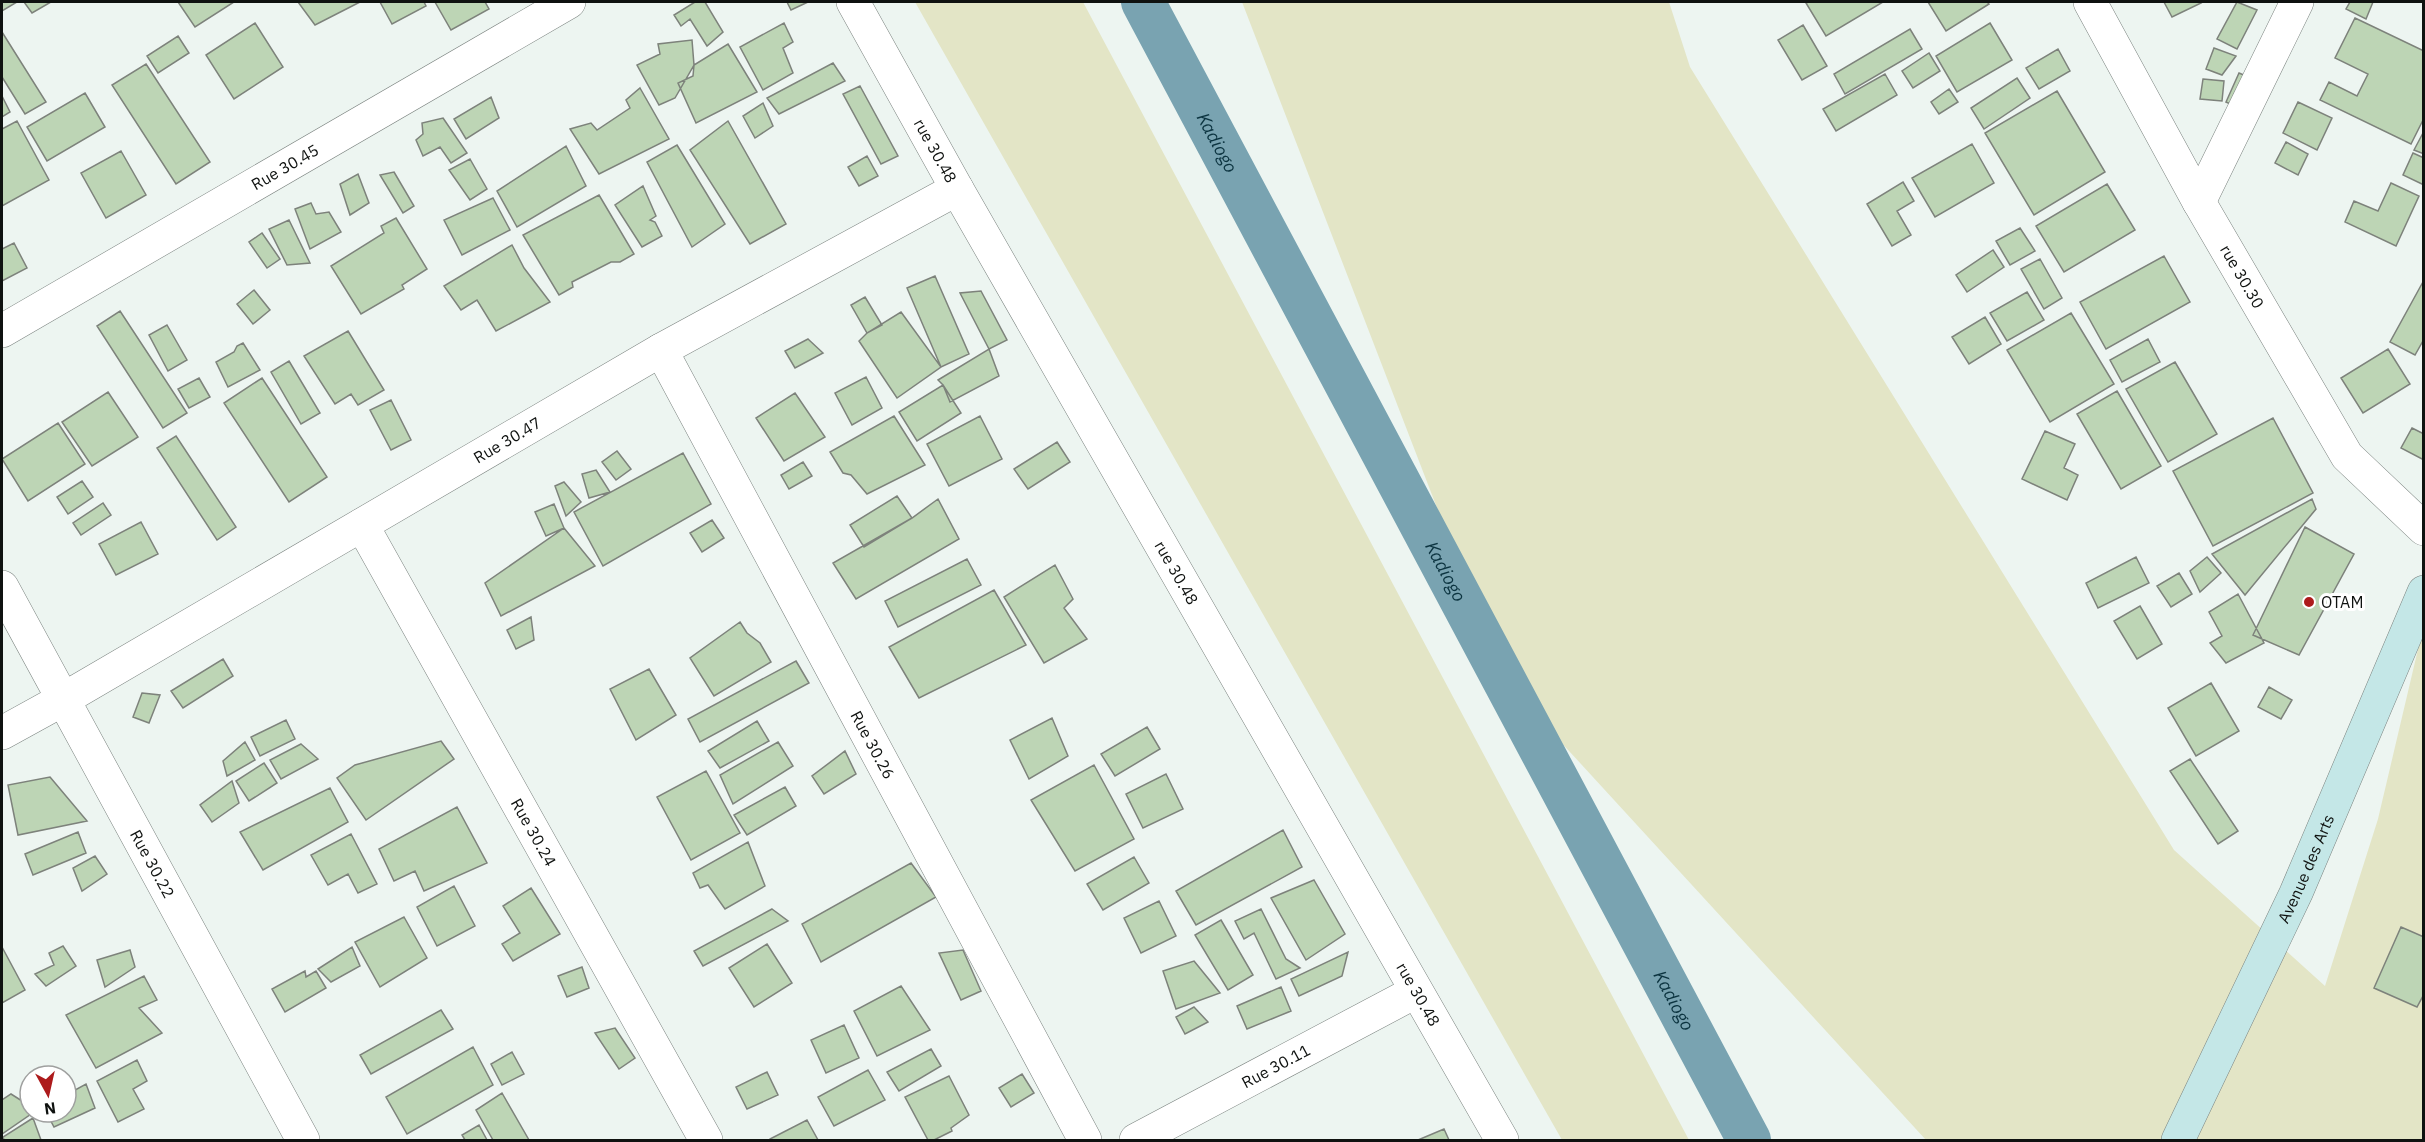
<svg xmlns="http://www.w3.org/2000/svg" width="2425" height="1142" font-family="'IBM Plex Sans',sans-serif">
  <rect width="100%" height="100%" fill="#edf5f1"/>
  <path fill="#e3e5c6" d="M915,2H1083L1689,1140H1562Z
    M1242,2H1669L1690,67L2174,850L2325,986L2378,819L2423,628V1140H1926L1503,679Z"/>
  <g fill="none" stroke-linecap="round" stroke-linejoin="round">
    <path stroke="#79a3b1" stroke-width="44" id="s1" d="M1143,2L1749,1140"/>
  </g>
  <path fill="#bdd5b5" stroke="#7d827b" stroke-width="1.5" d="M2,2H17L2,11Z
    M24,2H51L32,13Z
    M178,2H234L195,27Z
    M298,2H360L315,25Z
    M380,2H424L426,6L392,24Z
    M435,2H485L489,9L451,30Z
    M695,2H705L723,32L707,46L690,19L681,26L674,15Z
    M787,2H808L791,10Z
    M1808,2H1883L1826,36L1806,3Z
    M1928,2H1987L1989,4L1946,31Z
    M2164,2H2200L2201,3L2172,17Z
    M2237,2L2257,10L2237,49L2217,39Z
    M2350,2H2373L2366,19L2346,9Z
    M2355,18L2424,51V118L2411,144L2320,100L2329,82L2357,96L2368,74L2335,58Z
    M255,23L283,67L234,99L206,55Z
    M784,23L793,42L783,48L793,73L763,90L740,47Z
    M1990,23L2012,60L1957,92L1936,56Z
    M1803,25L1827,66L1802,80L1778,40Z
    M1910,29L1922,49L1845,94L1834,74Z
    M2,32L46,102L25,114L2,77Z
    M178,36L189,53L158,73L147,56Z
    M692,40L694,65L675,98L659,105L637,65L660,54L658,44Z
    M728,44L757,92L696,123L678,83L693,76L694,65Z
    M2214,48L2236,56L2222,75L2206,69Z
    M2058,49L2070,71L2039,89L2026,68Z
    M1929,53L1940,71L1913,88L1902,71Z
    M833,63L845,81L779,114L767,98Z
    M146,64L210,162L176,184L112,85Z
    M2239,73L2253,79L2240,108L2226,102Z
    M1885,74L1897,95L1836,131L1823,109Z
    M2017,78L2030,98L1984,129L1971,108Z
    M2203,79L2224,81L2222,101L2200,99Z
    M860,86L898,156L881,164L843,94Z
    M640,88L669,139L599,174L570,129L591,123L597,130L630,108L626,100Z
    M1949,89L1958,102L1939,114L1931,102Z
    M2057,91L2105,172L2034,215L1985,133Z
    M85,93L105,127L47,161L27,127Z
    M2,96L10,112L2,117Z
    M491,97L499,118L466,139L454,119Z
    M2298,102L2332,118L2317,150L2283,133Z
    M763,103L773,126L755,138L743,116Z
    M443,118L467,153L451,163L440,147L423,156L416,140L423,134L422,123Z
    M17,121L49,180L2,206V129Z
    M728,121L786,224L750,244L690,150Z
    M2424,131V154L2414,150Z
    M2286,142L2308,154L2298,175L2275,163Z
    M1972,144L1994,183L1935,217L1912,178Z
    M677,145L725,224L692,247L647,162Z
    M566,146L586,186L517,227L497,191Z
    M121,151L146,195L106,218L81,173Z
    M2413,153L2424,158V185L2403,175Z
    M867,156L878,176L859,186L848,167Z
    M470,159L487,189L470,200L449,170Z
    M394,172L414,206L403,213L380,175Z
    M358,174L369,203L350,215L340,184Z
    M1903,182L1914,201L1897,211L1911,235L1892,246L1867,204Z
    M2391,183L2419,196L2396,246L2345,222L2354,201L2378,211Z
    M2107,184L2135,230L2064,272L2036,226Z
    M643,186L656,216L650,220L655,222L662,236L642,247L615,205Z
    M599,195L634,254L620,262H611L572,282L573,287L559,295L523,235Z
    M493,198L510,230L462,255L444,220Z
    M311,203L316,214L329,212L341,232L310,249L295,209Z
    M396,218L427,269L402,285L404,289L361,314L331,266L384,233L381,226Z
    M289,220L310,263L287,265L269,229Z
    M2020,228L2035,251L2010,265L1996,241Z
    M262,233L280,259L267,268L249,242Z
    M14,243L27,268L2,281V249Z
    M512,245L524,268L550,302L496,331L477,300L461,310L444,286Z
    M1993,250L2004,267L1967,292L1956,275Z
    M2164,256L2190,302L2106,349L2080,302Z
    M2040,259L2062,298L2044,309L2021,269Z
    M935,276L969,354L941,367L907,288Z
    M2424,280V339L2415,355L2390,342Z
    M254,290L270,310L253,324L237,304Z
    M981,291L1007,340L989,349L960,293Z
    M2027,292L2044,320L2007,341L1990,313Z
    M865,297L882,325L867,333L851,305Z
    M120,311L187,413L163,428L97,326Z
    M901,312L941,367L897,398L859,341L867,333Z
    M2071,313L2114,384L2050,422L2007,350Z
    M1985,317L2001,344L1969,364L1952,337Z
    M167,325L187,360L168,371L149,335Z
    M348,331L384,390L358,405L351,394L335,404L304,356Z
    M808,339L823,353L795,368L785,351Z
    M2148,339L2160,362L2122,382L2110,360Z
    M243,343L260,370L228,387L216,362L234,352L237,346Z
    M989,349L999,376L950,402L943,385L938,380Z
    M2388,349L2410,384L2363,413L2341,378Z
    M289,361L320,413L301,424L271,372Z
    M2175,362L2217,434L2168,462L2126,389Z
    M866,377L882,408L852,425L835,393Z
    M199,378L210,397L189,408L178,389Z
    M262,378L327,477L289,502L224,403Z
    M943,385L961,413L917,441L899,412Z
    M2117,391L2161,466L2121,489L2077,414Z
    M108,392L138,437L92,466L62,422Z
    M795,393L825,437L784,461L756,418Z
    M391,400L411,440L391,450L370,410Z
    M894,416L925,465L867,494L851,475L843,473L830,452Z
    M980,416L1002,459L949,486L927,444Z
    M2273,418L2313,493L2213,546L2173,471Z
    M58,423L85,464L28,501L2,459Z
    M2412,428L2424,434V460L2401,448Z
    M2045,431L2075,444L2064,468L2078,475L2067,500L2022,479Z
    M176,436L236,527L217,540L157,448Z
    M1057,442L1070,462L1028,489L1014,469Z
    M617,451L631,469L616,480L602,462Z
    M683,453L711,504L603,566L574,512Z
    M803,462L812,476L789,489L781,475Z
    M596,470L610,492L589,498L582,474Z
    M82,481L93,497L68,514L57,497Z
    M564,482L581,502L566,516L555,486Z
    M897,496L912,518L864,547L850,525Z
    M938,499L959,539L856,599L833,563L912,518Z
    M2312,499L2316,509L2245,595L2212,554Z
    M103,503L111,515L81,535L73,523Z
    M554,504L564,528L546,536L535,512Z
    M712,520L724,538L702,552L690,533Z
    M141,522L158,554L116,575L99,544Z
    M2305,527L2354,554L2299,655L2253,635Z
    M564,528L595,566L501,616L485,583Z
    M2136,557L2149,583L2098,608L2086,583Z
    M2207,557L2221,573L2200,592L2190,571Z
    M967,559L981,585L898,627L885,601Z
    M1055,565L1073,599L1064,608L1087,639L1044,663L1004,597Z
    M2179,573L2192,594L2171,607L2157,586Z
    M994,590L1026,645L919,698L889,647Z
    M2238,594L2264,643L2226,663L2210,643L2222,636L2209,612Z
    M2140,606L2162,644L2137,659L2114,621Z
    M531,617L534,640L516,649L507,630Z
    M740,622L747,633L760,643L771,662L714,696L690,658Z
    M223,659L233,676L183,708L171,691Z
    M796,661L809,683L700,742L688,719Z
    M649,669L676,715L636,740L610,689Z
    M2211,683L2239,731L2196,756L2168,708Z
    M2269,687L2292,700L2281,719L2258,707Z
    M142,693L160,695L149,723L133,717Z
    M1052,718L1068,756L1029,779L1010,740Z
    M286,720L295,739L260,756L251,737Z
    M757,721L769,741L720,768L708,751Z
    M1147,727L1160,749L1115,776L1101,754Z
    M441,741L454,759L366,820L337,778L355,765Z
    M245,742L255,760L227,776L223,761Z
    M778,742L793,766L733,804L720,775Z
    M301,744L318,759L281,779L270,760Z
    M845,751L856,774L824,794L812,776Z
    M2190,759L2238,831L2218,844L2170,771Z
    M264,763L277,783L249,801L236,781Z
    M1094,765L1134,839L1075,871L1031,800Z
    M706,771L740,833L691,860L657,797Z
    M1166,774L1183,809L1143,828L1126,794Z
    M50,777L87,821L18,835L8,785Z
    M232,781L239,803L212,822L200,805Z
    M785,787L796,806L747,835L734,815Z
    M330,788L348,822L263,870L240,832Z
    M457,807L487,863L424,891L415,871L394,881L379,849Z
    M1283,830L1302,867L1196,925L1176,891Z
    M78,832L86,853L33,875L25,854Z
    M351,834L377,884L358,893L348,874L328,885L311,855Z
    M748,842L765,886L725,909L708,885L700,888L693,873Z
    M95,856L107,874L82,891L73,868Z
    M1134,857L1149,883L1103,910L1087,884Z
    M911,863L936,897L821,962L802,924Z
    M1314,880L1345,934L1306,960L1271,898Z
    M454,886L475,926L437,946L417,907Z
    M531,888L560,934L513,961L502,944L520,933L503,906Z
    M1159,901L1176,936L1141,953L1124,918Z
    M772,909L788,921L703,966L694,951Z
    M1261,909L1286,959L1300,968L1276,979L1254,933L1244,939L1235,921Z
    M404,917L427,958L380,987L355,942Z
    M1221,920L1253,975L1228,990L1195,935Z
    M2401,927L2424,937V994L2417,1007L2374,988Z
    M767,944L792,983L754,1007L729,968Z
    M63,946L76,966L46,986L35,974L54,965L49,953Z
    M2,947L25,990L2,1003Z
    M352,947L360,966L331,982L318,969Z
    M130,950L135,967L105,987L97,960Z
    M963,950L981,991L961,1000L939,953Z
    M1348,952L1342,976L1299,996L1291,979Z
    M1194,961L1220,993L1176,1009L1163,971Z
    M582,967L589,988L567,997L558,976Z
    M305,971L306,977L316,971L326,988L285,1012L272,989Z
    M144,976L157,1000L139,1008L162,1033L96,1068L66,1015Z
    M901,986L930,1030L877,1056L854,1011Z
    M1281,987L1291,1011L1247,1029L1237,1006Z
    M1194,1007L1208,1022L1185,1034L1176,1017Z
    M441,1010L453,1029L371,1074L360,1055Z
    M844,1025L859,1058L826,1073L811,1040Z
    M615,1028L635,1058L619,1069L595,1033Z
    M473,1047L493,1085L407,1134L386,1097Z
    M931,1049L941,1066L899,1091L887,1072Z
    M512,1052L524,1074L502,1085L491,1064Z
    M137,1060L147,1081L133,1089L144,1109L118,1122L97,1081Z
    M868,1070L885,1100L834,1126L818,1097Z
    M767,1072L778,1095L747,1109L736,1087Z
    M1022,1074L1034,1093L1011,1107L999,1088Z
    M949,1076L969,1115L951,1128L952,1131L934,1140H928L905,1097Z
    M86,1084L95,1108L54,1127L46,1112H66V1095Z
    M502,1093L529,1140H493L476,1110Z
    M11,1094L30,1106V1112H34L2,1134V1100Z
    M33,1118L41,1140H4L3,1137Z
    M807,1120L818,1140H770V1139Z
    M479,1125L487,1140H465L462,1135Z
    M1444,1129L1449,1140H1418Z"/>
  <g fill="none" stroke-linecap="round" stroke-linejoin="round">
    <defs>
      <g id="street">
        <path id="s2" d="M853,2L957,189L1502,1140"/>
        <path id="s3" d="M2090,2L2199,202L2347,456L2424,529"/>
        <path d="M2199,202L2297,2"/>
        <path id="s4" d="M2,331L569,2"/>
        <path id="s5" d="M661,350L1085,1140"/>
        <path id="s6" d="M362,525L706,1140"/>
        <path id="s7" d="M2,587L303,1140"/>
        <path id="s8" d="M2,733L62,700L661,350L957,189"/>
        <path id="s9" d="M1136,1140L1415,992"/>
      </g>
      <g id="secondary">
        <path id="s10" d="M2178,1140L2296,893L2424,592"/>
      </g>
    </defs>
    <use href="#street" stroke="#7c8480" stroke-width="34"/>
    <use href="#secondary" stroke="#7c8480" stroke-width="34"/>
    <use href="#street" stroke="#fff" stroke-width="33"/>
    <use href="#secondary" stroke="#c4e7e7" stroke-width="33"/>
  </g>
  <circle fill="#ad1b1c" stroke="#fff" stroke-width="2" cx="2309" cy="602" r="6"/>
  <g text-anchor="middle" dominant-baseline="central" stroke-width="6" stroke-linejoin="round" paint-order="stroke">
    <g font-size="16" fill="#0f1210" stroke="#fff">
      <text stroke="none"><textPath href="#s2" startOffset="170">rue 30.48</textPath></text>
      <text stroke="none"><textPath href="#s4" startOffset="327">Rue 30.45</textPath></text>
      <text stroke="none"><textPath href="#s3" startOffset="314">rue 30.30</textPath></text>
      <text stroke="none"><textPath href="#s8" startOffset="584">Rue 30.47</textPath></text>
      <text stroke="none"><textPath href="#s2" startOffset="656">rue 30.48</textPath></text>
      <text stroke="none"><textPath href="#s5" startOffset="448">Rue 30.26</textPath></text>
      <text stroke="none"><textPath href="#s6" startOffset="352">Rue 30.24</textPath></text>
      <text stroke="none"><textPath href="#s7" startOffset="315">Rue 30.22</textPath></text>
      <text stroke="none"><textPath href="#s10" startOffset="300">Avenue des Arts</textPath></text>
      <text stroke="none"><textPath href="#s2" startOffset="1142">rue 30.48</textPath></text>
      <text stroke="none"><textPath href="#s9" startOffset="158">Rue 30.11</textPath></text>
    </g>
    <g font-size="16" fill="#0f1210" stroke="#fff" text-anchor="start">
      <text x="2321" y="602">OTAM</text>
    </g>
    <g font-size="18" font-style="italic" fill="#0c3440" stroke="#fff">
      <text stroke="none"><textPath href="#s1" startOffset="159">Kadiogo</textPath></text>
      <text stroke="none"><textPath href="#s1" startOffset="645">Kadiogo</textPath></text>
      <text stroke="none"><textPath href="#s1" startOffset="1131">Kadiogo</textPath></text>
    </g>
  </g>
  <rect width="2425" height="1142" fill="none" stroke="#0f1210" stroke-width="6"/>
  <g transform="translate(48 1094) rotate(172)"><circle r="28" fill="#ffffff" stroke="#9fa09f" stroke-width="1.5"/>
  <path d="M0-4.5L10 22L0 15L-10 22Z" fill="#ad1b1c"/>
  <text y="-9" font-size="16" font-weight="bold" text-anchor="middle" fill="#0f1210">N</text>
  </g>
</svg>
